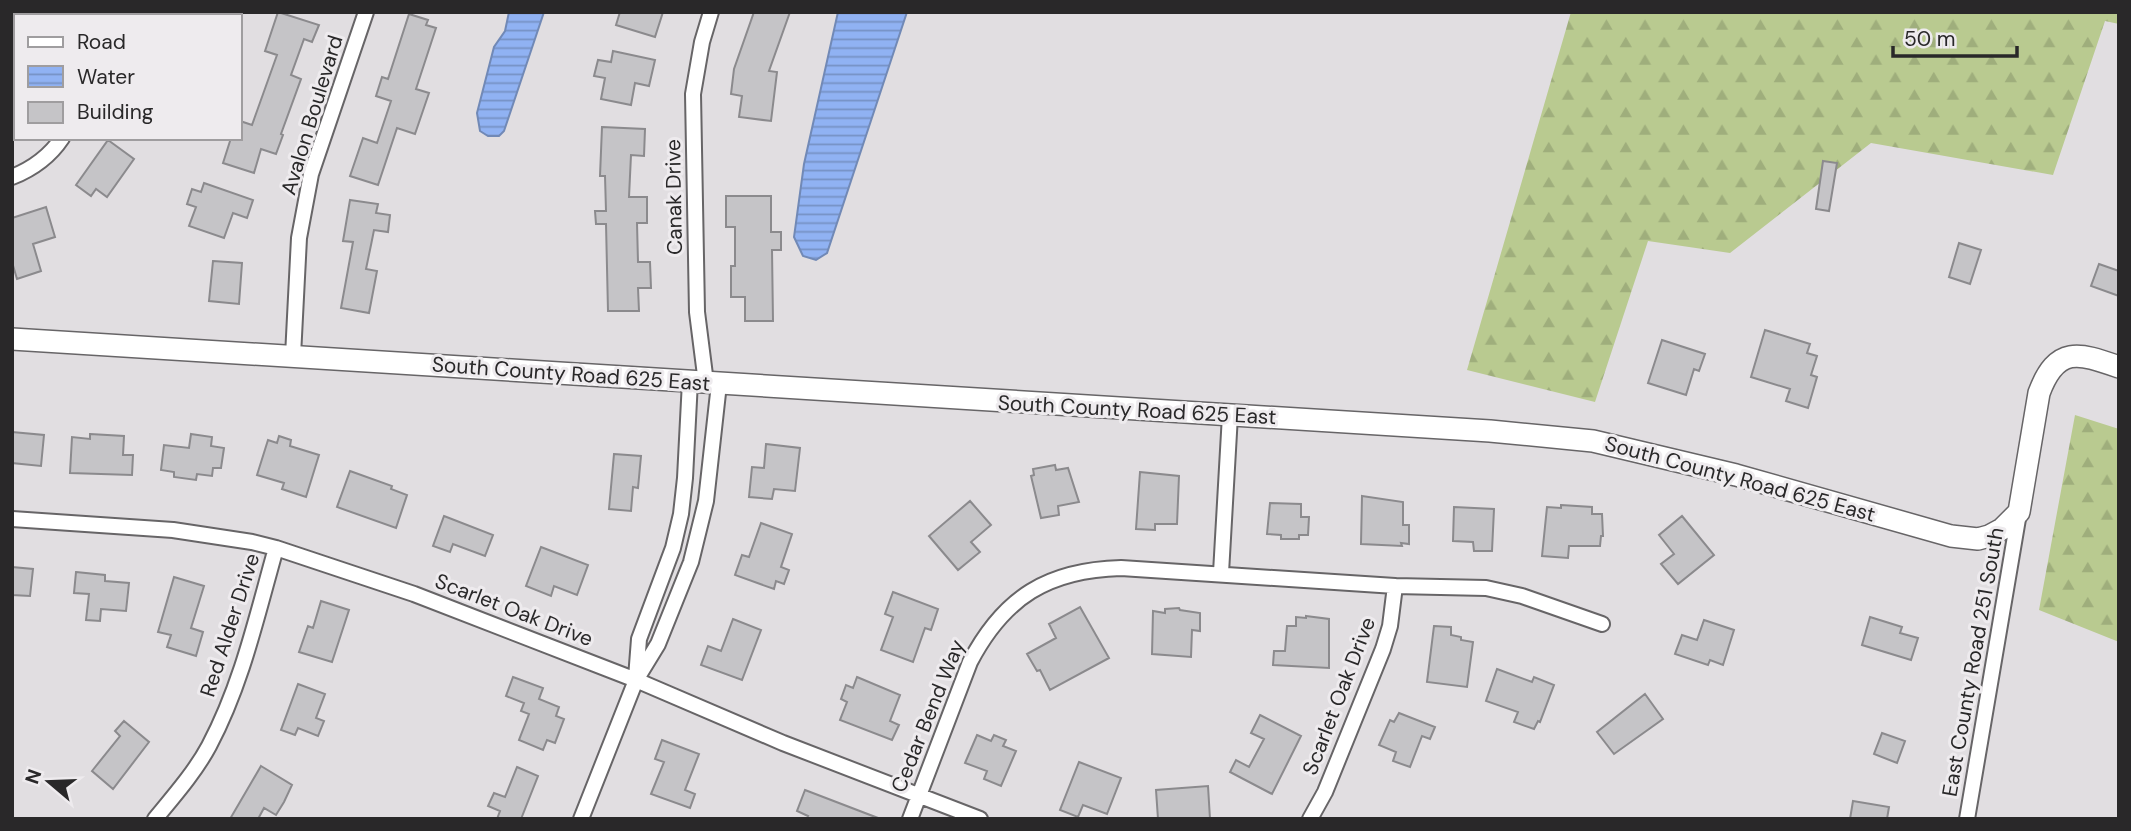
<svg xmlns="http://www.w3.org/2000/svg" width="2131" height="831" font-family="'DM Sans',sans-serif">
  <defs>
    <pattern id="forest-firs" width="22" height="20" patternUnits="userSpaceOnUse" patternTransform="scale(1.75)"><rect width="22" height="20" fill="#b9ca90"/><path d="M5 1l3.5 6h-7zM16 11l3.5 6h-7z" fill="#9fae7c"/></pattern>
    <pattern id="water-rules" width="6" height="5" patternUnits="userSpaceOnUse" patternTransform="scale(1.75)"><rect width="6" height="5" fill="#90b2f3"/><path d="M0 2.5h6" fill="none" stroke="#7691c5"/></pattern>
  </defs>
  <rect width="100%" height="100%" fill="#e1dee1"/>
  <path fill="url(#forest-firs)" d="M1571,12H2119V24L2105,21L2053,175L1871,143L1730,253L1648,241L1595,402L1467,370Z
    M2075,415L2119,429V642L2039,610Z"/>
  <path fill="url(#water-rules)" stroke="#7189b6" stroke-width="2" d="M509,12H544L504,131L499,136H488L480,131L477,113L494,47L505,31Z
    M838,12H907L827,253L816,260L803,256L794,237L804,164Z"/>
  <path fill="#c5c4c7" stroke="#8b8a8d" stroke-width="2" d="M278,12L319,25L312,42L304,39L291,75L301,79L281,134L283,135L276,154L261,149L254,173L223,163L231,138H240V121L252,125L277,55L265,51Z
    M620,12H663L655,37L616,25Z
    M754,12H790L769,71L777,72L771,121L739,117L742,96L731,94L734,69Z
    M409,14L428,20L426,25L436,28L416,89L429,93L415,134L397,128L378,185L350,176L363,138L377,143L391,101L376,96L382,77L388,79Z
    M613,51L655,60L649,86L635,83L631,105L601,99L605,78L594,76L598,60L611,62Z
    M602,127L645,129L644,156L631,155L629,197H647V223H637L638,262H650L651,288H638L639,311H608L606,224H596L595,211H606L605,176H600Z
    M108,140L134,159L107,197L96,189L91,196L76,185Z
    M1823,161L1837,163L1829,211L1816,209Z
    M204,183L253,200L247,218L233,213L224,238L189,226L196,207L187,204L192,189L201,192Z
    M726,196H771V232H781V250H772L773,321H745V297H731V266H735V227H726Z
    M350,200L378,204L376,213L390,215L388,232L374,230L371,245L366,269L377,271L369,313L341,308L353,242L343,241Z
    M46,207L55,237L33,244L41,271L17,279L12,262V218Z
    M1959,243L1981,250L1970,284L1949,277Z
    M213,261L242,263L239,304L209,301Z
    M2099,264L2119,271V296L2091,286Z
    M1765,330L1810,344L1807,353L1817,356L1811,375L1817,377L1808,408L1786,401L1790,389L1751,377Z
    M1662,340L1705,354L1699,371L1694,369L1686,395L1648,383Z
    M12,432L44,435L41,466L12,463Z
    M90,434L124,436L123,455H133L132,475L70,473L72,437L90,439Z
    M191,434L212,437L211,446L224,448L221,468H213L212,476L197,474L196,480L174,477V472L161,470L164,445L189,448Z
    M279,436L291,440L290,446L319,455L306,497L282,489L284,483L257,475L268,440L277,443Z
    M766,444L800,448L795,491L774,489L772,499L749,497L752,467L764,468Z
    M614,454L641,456L638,488L633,487L631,511L609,509Z
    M1055,465L1056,470L1068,468L1079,502L1058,506L1059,515L1041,518L1031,476L1034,475L1033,469Z
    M350,471L392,486L391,489L407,495L396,528L337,507Z
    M1140,472L1179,476L1177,524H1155V530L1136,529Z
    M1362,496L1403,502V525H1409V544L1401,543L1402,546L1361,544Z
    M970,501L991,525L971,542L980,552L958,570L929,536Z
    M1270,503L1301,504V517H1309L1308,535H1299V539H1281V535L1267,534Z
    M1561,505L1592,507V514H1602L1603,536H1601L1600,546H1569L1568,558L1542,556L1547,507L1561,508Z
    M1454,507L1494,509L1492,551H1474L1473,542L1453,541Z
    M444,516L493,535L485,556L453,544L450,552L433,546Z
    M1682,516L1714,555L1678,584L1661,564L1674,554L1659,535Z
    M761,523L792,534L781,567L789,570L784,584L776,581L774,589L735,575L742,555L749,557Z
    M541,547L588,565L577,595L554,586L551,596L526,586Z
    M12,567L33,569L30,596L12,595Z
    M76,572L105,575V581L129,583L126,611L101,609L100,621L86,620L89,594L74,593Z
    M174,577L204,586L191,628L203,632L196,656L167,647L171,635L158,632Z
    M893,592L938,609L931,630L925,628L913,662L881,650L893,617L885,614Z
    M321,601L349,610L332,662L299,652L308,626L313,628Z
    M1080,607L1109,658L1050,690L1040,670L1037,671L1027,654L1056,638L1049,624Z
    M1179,608L1180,610L1200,613V631L1192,630L1191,657L1152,654L1153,611L1165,613V609Z
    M1306,616L1329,619V668L1273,665L1274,651H1285L1287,626H1296V617L1306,618Z
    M1870,617L1902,627L1900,633L1918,638L1911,660L1862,645Z
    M733,619L761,630L742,680L701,665L708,646L721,651Z
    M1704,620L1734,630L1723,665L1710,660L1708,665L1675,654L1682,635L1697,640Z
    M1434,626L1451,627V635L1461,637V640L1473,642L1467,687L1427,682Z
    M1497,669L1532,682L1534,677L1554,685L1540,722L1538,721L1534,729L1514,722L1518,712L1486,701Z
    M513,677L543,688L539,699L559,707L556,716L564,719L555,743L547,740L543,750L519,740L529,714L521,711L524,703L506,696Z
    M857,677L900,695L890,721L899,725L892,740L840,720L847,702L841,699L846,685L853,688Z
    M298,684L325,694L316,718L324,721L318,736L298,728L295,735L281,730Z
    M1645,694L1663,719L1614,754L1597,732Z
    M1399,713L1435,727L1430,739L1422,736L1410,767L1393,761L1396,752L1379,745L1390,720L1394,722Z
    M1260,715L1301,736L1272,794L1230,772L1236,760L1249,767L1264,739L1251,733Z
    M124,721L149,742L113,789L92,771L120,736L115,731Z
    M1882,733L1905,741L1897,763L1874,754Z
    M977,735L991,741L994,735L1006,740L1003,746L1016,751L1001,786L984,779L987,771L965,763Z
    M662,740L699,754L685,790L695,794L690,808L651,794L664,762L655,759Z
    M1079,762L1121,778L1107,814L1083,805L1078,817L1060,810Z
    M261,766L292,785L284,802L276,815L264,808L258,819H230Z
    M517,767L538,776L521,819H497L500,811L488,806L494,793L505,797Z
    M1208,786L1210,819H1158L1156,790Z
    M805,790L878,818L877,819H806L808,816L797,811Z
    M1853,801L1889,807L1887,819H1850Z"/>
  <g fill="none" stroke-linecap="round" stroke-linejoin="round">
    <defs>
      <path id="street" d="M108,16L109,12
        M12,177C32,169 50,156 62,138
        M293,356L299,238L311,174L366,12
        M706,383L697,312L693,94L702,42L711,12
        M12,519L173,530L252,542L276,548L414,594L636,680L783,743L980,819
        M1221,573L1230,415
        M636,678L639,639L673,548L681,514L685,478L690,381
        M155,819C174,796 195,772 209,746C242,684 257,615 276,548
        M581,819L636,680L658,644L691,562L706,501L719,384
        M910,819L970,662C1004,597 1048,570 1121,568L1395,586L1486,588L1522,596L1602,624
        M1310,819L1325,792L1383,649L1390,626L1395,586
        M1967,819L2019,513"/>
      <path id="secondary" d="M12,339L1490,431L1593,441L1736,475L1951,536L1978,539L1989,536L2002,529L2019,512L2039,393C2057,345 2079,353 2119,367"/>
    </defs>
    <use href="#street" stroke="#676567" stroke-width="18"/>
    <use href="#secondary" stroke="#676567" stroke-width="24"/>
    <use href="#street" stroke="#fff" stroke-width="14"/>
    <use href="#secondary" stroke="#fff" stroke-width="21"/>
  </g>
  <g text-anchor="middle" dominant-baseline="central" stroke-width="6" stroke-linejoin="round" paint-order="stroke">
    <g font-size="21" fill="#292829" stroke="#eeebee">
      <text transform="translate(312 115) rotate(-73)">Avalon Boulevard</text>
      <text transform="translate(674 197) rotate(-91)">Canak Drive</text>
      <text transform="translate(571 374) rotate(4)">South County Road 625 East</text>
      <text transform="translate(1137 410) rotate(3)">South County Road 625 East</text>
      <text transform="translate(1740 479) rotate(15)">South County Road 625 East</text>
      <text transform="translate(514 610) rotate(21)">Scarlet Oak Drive</text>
      <text transform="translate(230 625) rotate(-72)">Red Alder Drive</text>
      <text transform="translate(1973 662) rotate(-80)">East County Road 251 South</text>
      <text transform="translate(1339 696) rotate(-69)">Scarlet Oak Drive</text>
      <text transform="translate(928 716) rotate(-68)">Cedar Bend Way</text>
    </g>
  </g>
  <rect width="2131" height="831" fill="none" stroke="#292829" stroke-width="28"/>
  <rect x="14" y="14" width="228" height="126" fill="#eeebee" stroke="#9f9d9f" stroke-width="2"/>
  <rect x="28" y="37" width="35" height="10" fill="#ffffff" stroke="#9f9d9f" stroke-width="2"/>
  <text x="77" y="49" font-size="21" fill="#292829">Road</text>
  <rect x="28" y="66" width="35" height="21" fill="url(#water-rules)" stroke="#9f9d9f" stroke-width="2"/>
  <text x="77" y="84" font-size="21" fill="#292829">Water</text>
  <rect x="28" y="102" width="35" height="21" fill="#c5c4c7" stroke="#9f9d9f" stroke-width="2"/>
  <text x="77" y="119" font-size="21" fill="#292829">Building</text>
  <g transform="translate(49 782) rotate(289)" stroke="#eeebee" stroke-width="5" paint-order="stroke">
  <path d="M0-5L12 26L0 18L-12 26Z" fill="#292829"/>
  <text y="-10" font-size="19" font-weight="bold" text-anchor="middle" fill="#292829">N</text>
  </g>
  <path d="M1893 46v10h124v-10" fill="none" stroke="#292829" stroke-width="3.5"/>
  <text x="1904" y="46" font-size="21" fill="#292829" stroke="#eeebee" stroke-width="5" paint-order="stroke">50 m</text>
</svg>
